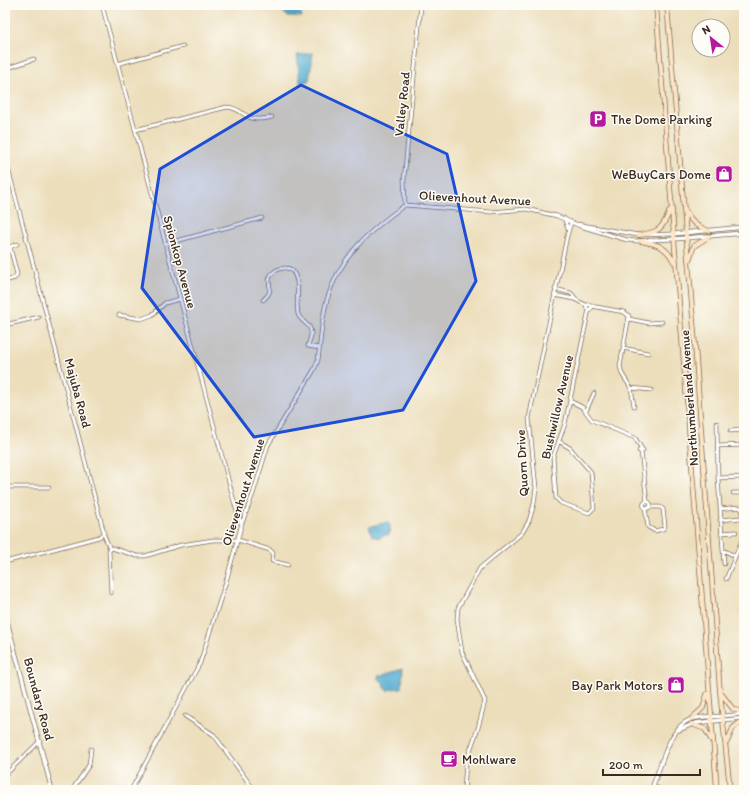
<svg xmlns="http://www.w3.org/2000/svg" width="749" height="795" font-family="Itim,sans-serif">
  <rect width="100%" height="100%" fill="#fdfcf7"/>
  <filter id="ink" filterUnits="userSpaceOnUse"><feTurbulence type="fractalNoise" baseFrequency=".025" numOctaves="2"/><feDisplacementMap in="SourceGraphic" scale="8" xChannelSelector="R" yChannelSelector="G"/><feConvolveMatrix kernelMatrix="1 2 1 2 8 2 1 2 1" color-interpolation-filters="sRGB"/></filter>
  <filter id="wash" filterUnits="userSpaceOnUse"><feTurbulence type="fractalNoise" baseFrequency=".012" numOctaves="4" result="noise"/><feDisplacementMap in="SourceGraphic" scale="16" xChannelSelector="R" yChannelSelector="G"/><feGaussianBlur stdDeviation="0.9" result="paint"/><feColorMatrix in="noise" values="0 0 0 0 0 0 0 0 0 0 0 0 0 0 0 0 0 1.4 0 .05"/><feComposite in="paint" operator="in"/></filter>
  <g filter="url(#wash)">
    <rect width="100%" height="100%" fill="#ecdebb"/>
    <path fill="#53acd0" stroke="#476b77" d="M277,5H302L299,9L302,17L287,16Z
      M313,53L309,81L300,83L297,55Z
      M387,522L390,525L389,535H383L380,538L372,536L369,527Z
      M403,668L402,688L391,689L387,691L382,681L378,679V676Z"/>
  </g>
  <g filter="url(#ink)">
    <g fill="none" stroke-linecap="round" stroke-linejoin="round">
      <defs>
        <path id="minor" d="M102,5L235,505L241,523
          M117,64L183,46
          M5,69L34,59
          M135,130L227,107C246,108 243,125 272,117
          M5,157L104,533L99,537L5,562
          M405,205L404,180L421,5
          M564,218L568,229
          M577,224L638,235L673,234
          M5,243L10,247L17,274L15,278L5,281
          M165,244L262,218
          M10,247L17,244
          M555,289L571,293L576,299
          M554,295L574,299L586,305
          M263,300C265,298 268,296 269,293C271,289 269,284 269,280C271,270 284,265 292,270C302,284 295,299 298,314C301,323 312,324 311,334C311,338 309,342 308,346L319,348
          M586.5 307a2.5 2.5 0 1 1 5 0a2.5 2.5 0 1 1-5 0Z
          M591,306L624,312L629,316L620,366L622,374L631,388L634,406
          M119,315L141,319L152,315L165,303L180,299
          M629,319L649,323L662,322
          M5,325L39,317
          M623,348L648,353
          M631,388L651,390
          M570,401L582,407L592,420L635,438L642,449
          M586,411L594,393
          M743,417L744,418
          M717,423L718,478
          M730,431L744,430
          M560,442L570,448L591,472L594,508L589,513L561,503L556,498L553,457L565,424L589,309
          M717,446L744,445
          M641,448L643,450L641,452L639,451Z
          M641,452L647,502
          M5,487H49
          M733,493H743L744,488
          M643.5 505a3.5 3.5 0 1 1 7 0a3.5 3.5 0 1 1-7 0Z
          M645,508L648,527L655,531L663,529L665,526L663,509L660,507H650
          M720,509L739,507L743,510L741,518L720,520
          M721,533L736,532
          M104,535L110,549
          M723,550L724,564
          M735,556L723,550L718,478L744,477
          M726,579L744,535
          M111,593L109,551L112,548L137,556H145L181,545L213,540H238L270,550L273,553L272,561L288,565
          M185,716L214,735L254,790
          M723,716L744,714
          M723,720L744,718
          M5,775L40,741
          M653,786L662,790
          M72,790L89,765L91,749
          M131,790L200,663L227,578L242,523L253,494L268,445L314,370L318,360C321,340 321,319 327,300C339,257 370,230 405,205L491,212L526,209L557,216L580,226L627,240L636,241L673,239
          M464,790L466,762L478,728L485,701L462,652L457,619L458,608L480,568L522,533L529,521L534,504L536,488L529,418L567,236L571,222"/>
        <path id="tertiary" d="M673,234L744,227
          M673,239L744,233
          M5,614L52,790
          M679,730L695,723L723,720
          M651,790C660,771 668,729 689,720C698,716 712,717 723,716"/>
        <path id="secondary" d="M656,5L717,790
          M667,5L694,331L720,692L730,790
          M684,208C690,222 696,226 709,231
          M638,235C658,233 663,229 670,210
          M640,241C657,244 666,246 674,262
          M689,260L694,246L710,236
          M720,692L733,709L744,713
          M691,719L703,708L707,694
          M691,724L705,729L712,741
          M727,742L733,728L744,719"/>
      </defs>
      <use href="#minor" stroke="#796955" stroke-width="4.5"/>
      <use href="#tertiary" stroke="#796955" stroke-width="5"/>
      <use href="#secondary" stroke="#796955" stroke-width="5.5"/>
      <use href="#minor" stroke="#fff" stroke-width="3"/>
      <use href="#tertiary" stroke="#fff" stroke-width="3.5"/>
      <use href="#secondary" stroke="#fee5c5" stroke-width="4"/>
    </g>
  </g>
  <path fill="#1d4ed8" fill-opacity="0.2" stroke="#1d4ed8" stroke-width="3" stroke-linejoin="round" d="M301,85L447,154L476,281L403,410L254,437L142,288L160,169Z"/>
  <defs>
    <symbol id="parking-square" viewBox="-11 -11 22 22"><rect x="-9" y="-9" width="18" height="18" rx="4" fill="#b5179e" stroke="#fdfcf7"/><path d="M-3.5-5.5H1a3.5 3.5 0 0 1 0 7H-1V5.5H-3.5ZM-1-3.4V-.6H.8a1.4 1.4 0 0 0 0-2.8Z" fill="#fff"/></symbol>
    <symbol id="shop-square" viewBox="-11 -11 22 22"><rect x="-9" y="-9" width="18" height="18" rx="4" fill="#b5179e" stroke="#fdfcf7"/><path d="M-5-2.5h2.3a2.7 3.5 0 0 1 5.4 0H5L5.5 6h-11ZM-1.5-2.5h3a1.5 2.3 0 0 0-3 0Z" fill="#fff"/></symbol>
    <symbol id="cafe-square" viewBox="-11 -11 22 22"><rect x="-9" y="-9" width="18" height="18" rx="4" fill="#b5179e" stroke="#fdfcf7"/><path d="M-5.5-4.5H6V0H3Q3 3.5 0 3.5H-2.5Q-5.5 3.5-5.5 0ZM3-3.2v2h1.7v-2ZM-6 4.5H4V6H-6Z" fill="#fff"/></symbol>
  </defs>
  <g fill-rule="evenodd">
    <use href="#parking-square" x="588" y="109" width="20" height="20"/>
    <use href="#shop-square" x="714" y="164" width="20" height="20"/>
    <use href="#shop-square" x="666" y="675" width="20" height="20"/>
    <use href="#cafe-square" x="439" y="749" width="20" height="20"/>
  </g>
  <g text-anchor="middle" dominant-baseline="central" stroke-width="3" stroke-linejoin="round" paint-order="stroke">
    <g font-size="13" fill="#3b2a1e" stroke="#fdfcf7">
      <text transform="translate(402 104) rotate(-84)">Valley Road</text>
      <text transform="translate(475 198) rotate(3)">Olievenhout Avenue</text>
      <text transform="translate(180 262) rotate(75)">Spionkop Avenue</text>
      <text transform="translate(78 393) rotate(75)">Majuba Road</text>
      <text transform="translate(689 398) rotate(-94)">Northumberland Avenue</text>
      <text transform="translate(557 407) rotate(-77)">Bushwillow Avenue</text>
      <text transform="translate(522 463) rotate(-93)">Quorn Drive</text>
      <text transform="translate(243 492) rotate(-72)">Olievenhout Avenue</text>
      <text transform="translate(39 699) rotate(75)">Boundary Road</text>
    </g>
    <g font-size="13" fill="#3b2a1e" stroke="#fdfcf7" text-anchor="start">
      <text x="611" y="119">The Dome Parking</text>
      <text x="711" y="174" text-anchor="end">WeBuyCars Dome</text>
      <text x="663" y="685" text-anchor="end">Bay Park Motors</text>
      <text x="462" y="759">Mohlware</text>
    </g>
  </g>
  <rect width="749" height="795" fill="none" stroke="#fdfcf7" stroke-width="20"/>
  <g transform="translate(711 38) rotate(330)"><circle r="19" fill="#fdfcf7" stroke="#afa8a0"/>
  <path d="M0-3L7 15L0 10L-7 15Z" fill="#b5179e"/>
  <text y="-6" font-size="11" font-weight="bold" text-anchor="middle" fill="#3b2a1e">N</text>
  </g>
  <path d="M603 769v6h97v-6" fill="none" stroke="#3b2a1e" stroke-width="2"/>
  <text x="609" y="769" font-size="12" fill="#3b2a1e" stroke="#fdfcf7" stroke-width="3" paint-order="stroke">200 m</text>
</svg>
